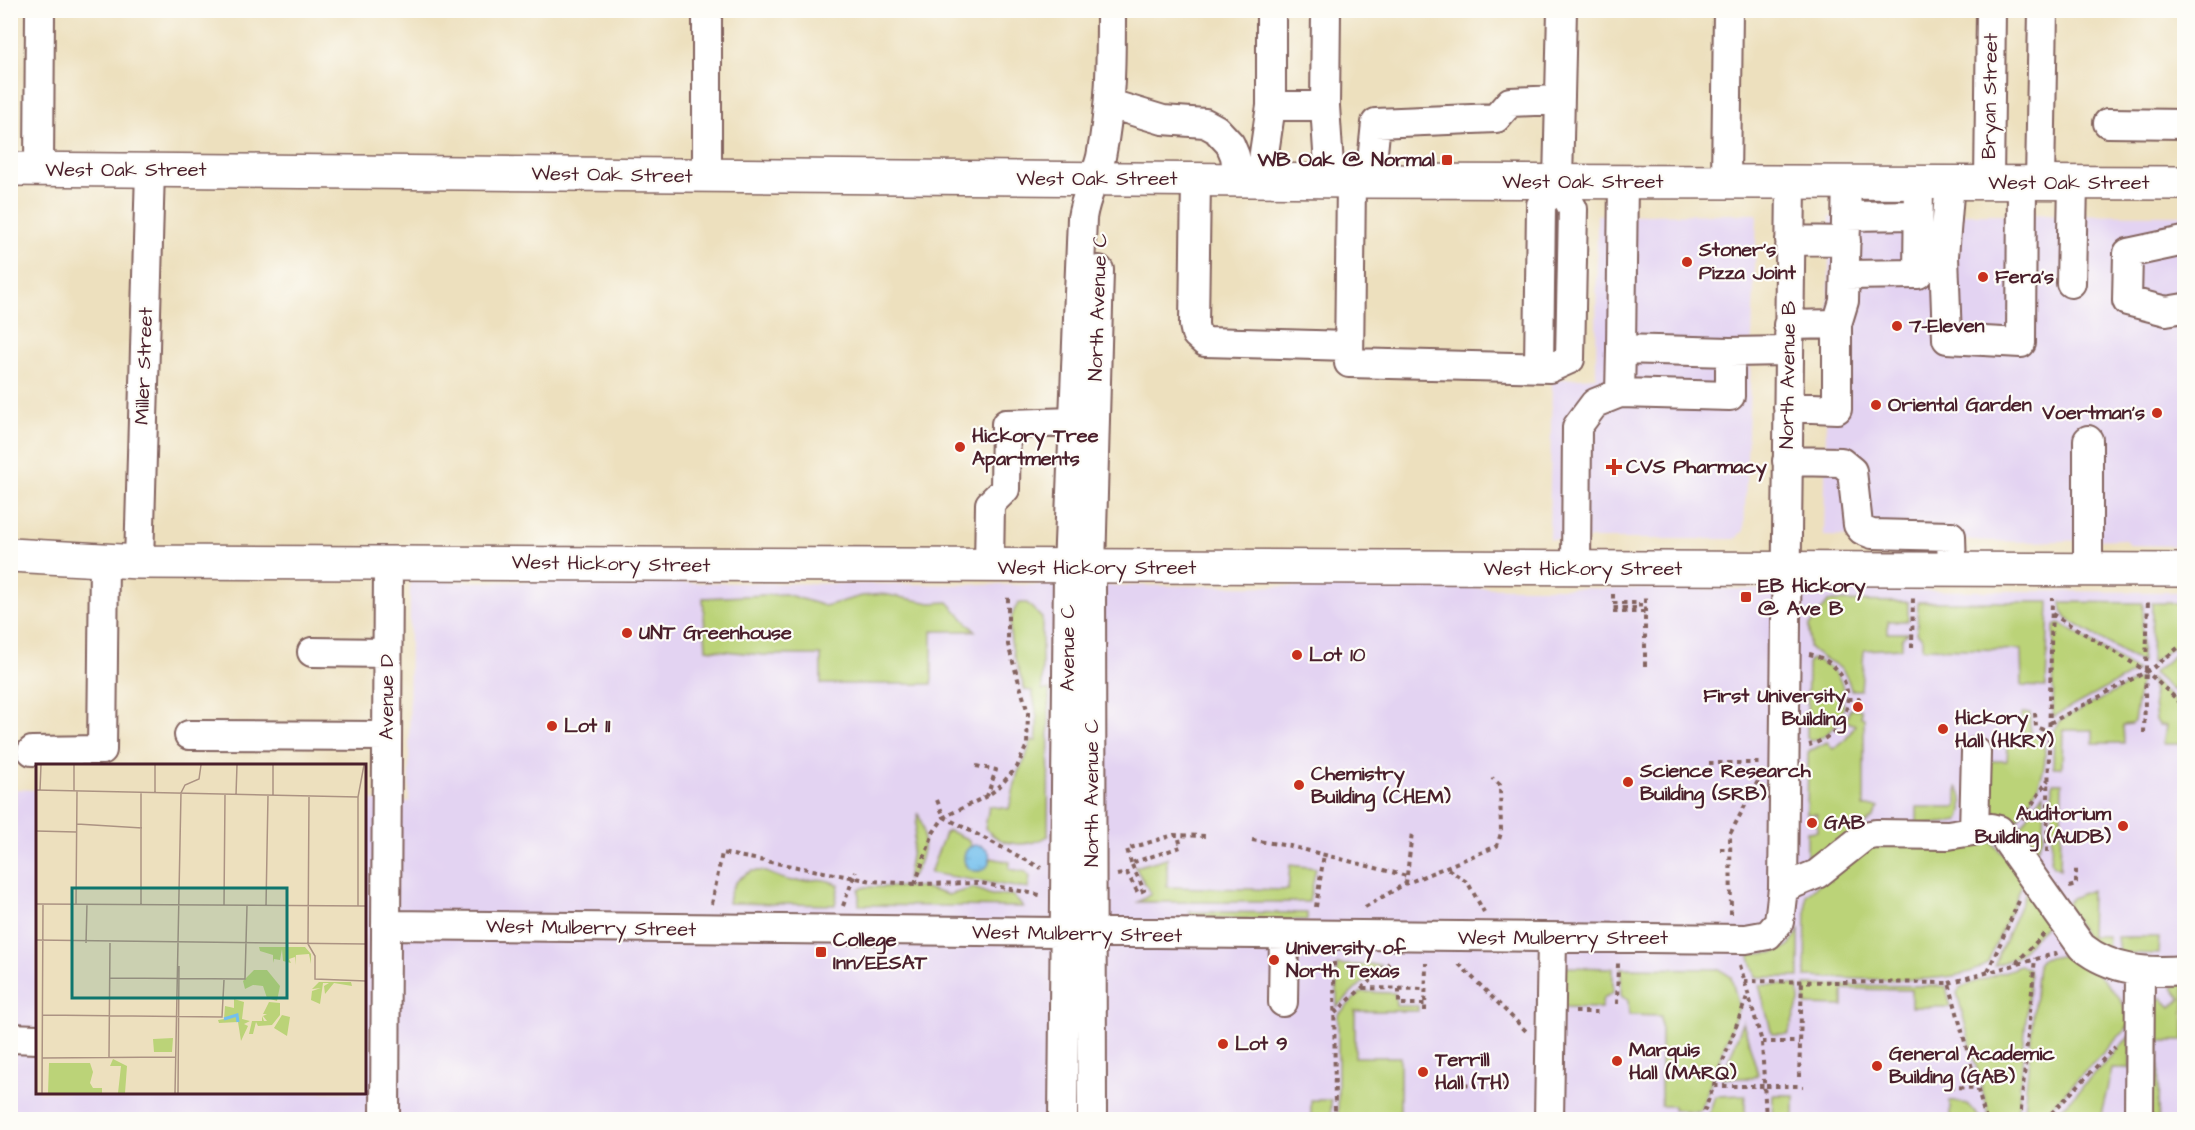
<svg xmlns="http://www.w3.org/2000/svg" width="2195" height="1130" font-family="'Architects Daughter',sans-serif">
  <defs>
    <pattern id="water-ripples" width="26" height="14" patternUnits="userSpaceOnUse" patternTransform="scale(1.5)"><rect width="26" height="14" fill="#73bfed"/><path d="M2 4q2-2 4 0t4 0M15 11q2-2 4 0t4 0" fill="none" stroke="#609bc0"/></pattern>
  </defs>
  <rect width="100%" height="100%" fill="#fdfcf7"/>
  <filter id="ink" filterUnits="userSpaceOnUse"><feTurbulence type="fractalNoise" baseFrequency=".0167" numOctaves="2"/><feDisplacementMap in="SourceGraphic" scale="12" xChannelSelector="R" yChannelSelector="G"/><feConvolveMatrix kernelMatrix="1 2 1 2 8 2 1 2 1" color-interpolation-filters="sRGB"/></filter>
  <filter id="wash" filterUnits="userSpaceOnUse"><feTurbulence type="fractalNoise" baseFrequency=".008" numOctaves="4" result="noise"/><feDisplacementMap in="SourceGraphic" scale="24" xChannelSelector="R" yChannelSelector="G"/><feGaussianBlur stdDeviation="1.35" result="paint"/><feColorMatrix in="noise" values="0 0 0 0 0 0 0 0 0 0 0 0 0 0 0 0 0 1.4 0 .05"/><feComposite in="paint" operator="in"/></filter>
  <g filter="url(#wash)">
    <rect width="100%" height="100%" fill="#ede0be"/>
    <path fill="#e3d3f2" d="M1757,214L1744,531L1735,539H1549L1552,380L1596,377L1597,215Z
      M1939,214L2184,215V546L2130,545L2124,539L2027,542L1824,536L1830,217L1938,219Z
      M410,581L2184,592V1119L11,1120L10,827H15L16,789L37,790L38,1092H364L365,800L409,802Z"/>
    <path fill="#bbd378" stroke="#827952" stroke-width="1.5" d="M785,594L825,606L862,596L883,594L931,603L948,602L975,631H932V684H821V655H763L706,649L703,598Z
      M1829,601L1908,602V621H1888V633H1908L1902,638V648L1864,650L1861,690H1851C1844,657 1823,665 1809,647V626Z
      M1918,602H2049L2046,687L2022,686L2021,650L1922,648V638L1917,633Z
      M2061,602L2143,603L2141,663L2067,619L2062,611Z
      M1019,603H1027L1042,618V690H1049L1048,836C1028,848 1001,847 985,828L989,806L1009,809L1018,772L1025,760L1031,741H1036C1039,723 1036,708 1032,691L1025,690C1018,666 999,626 1019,603Z
      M2152,603H2184V639L2151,663Z
      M2060,623L2137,671L2053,717L2054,627Z
      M2184,647V685L2181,682L2173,691L2153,673Z
      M1811,659C1824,661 1844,676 1843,692C1843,698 1840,698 1844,705C1840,723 1829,737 1811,741L1807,738L1808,663Z
      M2141,678L2134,721L2132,724L2123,725L2124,743H2093V730H2063L2062,767H2053L2054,730L2059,721Z
      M2151,679L2184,710V744H2163L2166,726L2159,725L2156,720Z
      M1850,709H1861V717L1864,718V807H1879L1873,818L1807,866V832L1817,831V814H1807L1808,752L1827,742L1833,749L1846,739L1855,725L1846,721Z
      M2022,713H2030V735L2043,740C2052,775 2029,802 2011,829C1983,807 1989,793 1989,761H2007L2008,744L2022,743Z
      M2053,783H2062L2060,869L2053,866L2051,862Z
      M1957,787C1964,794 1964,813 1958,821L1917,826V807H1957Z
      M2044,793L2043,836L2033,857L2015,835Z
      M918,814C928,832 925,867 907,880Z
      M949,831L968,839L971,846L968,849L965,865L972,870L980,871L990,862L991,858L1010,862L1009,869L1026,872L1030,877L1028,889L930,873L945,833Z
      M1987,837L2025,878L1988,962C1962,989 1846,977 1805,977L1806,895L1866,845Z
      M1167,858V887L1288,890L1290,865L1316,868L1309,902H1138L1151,894L1135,867Z
      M752,871C769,869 778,880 793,881C813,882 818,875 839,885L835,905L728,903C730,886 737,878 752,871Z
      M2029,885L2052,919L2016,957L1994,966Z
      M866,887H922L948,895L974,888L991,895H1012L1023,907L859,905V889Z
      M2091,890L2090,936H2108L2107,949L2092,948L2067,905L2071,898Z
      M1190,912L1307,913V920L1190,918Z
      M1799,928V977H1756L1749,954C1773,954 1791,954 1799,928Z
      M2117,937H2159L2158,954L2119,953Z
      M2076,953C2092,970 2133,1002 2129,1026L2039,1119L2023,1120L2038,964L2042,959Z
      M1337,965H1381L1337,1007Z
      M2020,966L2028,968L2030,976L2017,1119H1990L1957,993L1961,987Z
      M1563,967L1613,968V993L1603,998L1601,1008L1563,1007Z
      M1621,968L1719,969L1731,977L1739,1007L1700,1111L1673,1110V1106H1661V1016L1629,1015L1628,1000L1621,996Z
      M2184,982V1041H2159L2158,1119L2148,1120L2153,1007L2161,997L2171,1007L2181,998L2172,987Z
      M1759,985H1798L1799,1002L1788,1034H1772Z
      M1805,985L1946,986L1951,1007H1911V990L1843,989V1006L1805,1005Z
      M1361,992L1395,993L1396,1006H1418V1011H1355V1057H1400V1119H1338V1015Z
      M1743,1022L1758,1074L1753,1078H1722Z
      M2130,1036V1069H2112L2100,1119L2051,1120Z
      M1745,1095V1119H1707L1715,1096Z
      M1773,1095H1794V1119H1772Z
      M1311,1100H1331V1119H1275L1311,1118Z
      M1950,1101L1967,1104L1981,1119H1950Z"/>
    <path fill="url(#water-ripples)" stroke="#5e6f8c" stroke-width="1.5" d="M964 858a13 13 0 1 1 26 0a13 13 0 1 1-26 0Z"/>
  </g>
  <g filter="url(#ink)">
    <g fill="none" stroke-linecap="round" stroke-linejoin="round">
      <defs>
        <path id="minor" d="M707,10V176
          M1326,10L1325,106L1330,181
          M1110,104L1163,120L1205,123L1216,129L1230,144L1235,156L1238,180
          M1271,106H1325
          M2108,123L2184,124
          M39,169L40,10
          M1196,180L1194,325L1196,334L1205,342L1349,346
          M1260,180L1271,106V10
          M1351,181L1349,363L1550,368L1570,359L1573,209L1558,182
          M1370,181L1376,123L1496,118L1510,102L1558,100
          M1558,182L1562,10
          M1726,182L1728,10
          M1950,182L1944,256L1947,339L2021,343L2022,182
          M1989,182L1991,10
          M2040,182L2043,10
          M1846,216L1918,215
          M1790,240L1846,241
          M2184,241L2128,253L2127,301L2166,311L2184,308
          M1845,275L1918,274L1919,182
          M2071,283L2073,183
          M1788,325L1837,324L1844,301L1847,181
          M1621,349L1623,182
          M1539,367L1541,205L1558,182
          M1620,393L1621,349L1730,352
          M1788,407L1837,409V324
          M1787,461L1841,462L1852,471L1858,525L1862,530L1872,534L1951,536L1952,569
          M139,562L150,170
          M989,567L990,504L1005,489L1006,424L1074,422
          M1576,569L1577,427L1595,403L1620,393L1730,396V352L1788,351
          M2088,569V440
          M312,652L387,653
          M189,735L387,736
          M32,751L102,750L104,560
          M1974,831L1976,752
          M1783,888L1817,874L1865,836L1876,834L1948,835L1991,828L1999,830L2082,947C2112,971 2148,973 2184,970
          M386,925L1746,939L1768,935L1779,922L1783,888L1791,181
          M1283,1002L1284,936
          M10,1038L38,1039
          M385,1120L388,562
          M1063,1120L1068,568L1082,218C1085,196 1096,178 1101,157C1111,106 1111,62 1111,10
          M1092,1120L1091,568L1099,270
          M1549,1120L1552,938
          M2139,1120L2140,971"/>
        <path id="major" d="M10,169L1351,181L2184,183
          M10,555L139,562L2184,570"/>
      </defs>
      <use href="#minor" stroke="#83635e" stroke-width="32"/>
      <use href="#major" stroke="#83635e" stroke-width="36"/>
      <path stroke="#83635e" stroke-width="4" stroke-dasharray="4.5 4.5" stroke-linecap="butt" d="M1613,594V603H1640V608H1613V612H1645
        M2052,614L2146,671L2184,706
        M1912,648L1913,597
        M1809,654C1861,665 1860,732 1809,745
        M1645,666V594
        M1848,699H1861
        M2035,713L2036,727L2049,732
        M2050,723L2153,668L2184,643
        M2144,733L2148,599
        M1709,763H1759
        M976,766L996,770L987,796
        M937,800L944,817L1041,868
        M2022,819L2048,780
        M1252,840L1290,846L1407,876
        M1720,849H1730
        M2047,852L2052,598
        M1131,863L1127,849L1174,835L1205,836
        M1448,869L1468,883L1484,912
        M1117,875L1127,873L1138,893L1144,890L1131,863L1181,847L1178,835
        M915,884L933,833L944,817L987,796L998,788L1017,767L1027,745L1028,713L1008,645V597
        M1406,884L1412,832
        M2069,887L2076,885V869
        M712,904L722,853L872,881L915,884L981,883L1040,895
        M843,906L856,871
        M1316,907L1324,854
        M1365,907L1405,884L1497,846L1501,833L1500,785L1492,778
        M1731,914L1730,834L1758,781
        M1334,962L1335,1120
        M2016,963L2044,934
        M1459,964L1526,1031
        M1740,965L1762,1042L1766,1120
        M1988,971L2019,901
        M1744,981L1949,983L1986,1120
        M1949,983L2058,953
        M1363,988L1425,989
        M1399,989V1004H1425
        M1617,1004L1618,963
        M1425,1011L1426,963
        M1575,1012H1601
        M1335,1013L1389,963
        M1762,1042H1799
        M1799,1077L1802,981
        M1446,1084L1505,1085
        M1714,1086H1766
        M1950,1087L1977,1088
        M1701,1120L1748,994
        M2020,1120L2035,958
        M2045,1120L2115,1047"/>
      <use href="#minor" stroke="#fff" stroke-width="28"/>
      <use href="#major" stroke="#fff" stroke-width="33"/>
      <path stroke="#83635e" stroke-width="4" stroke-dasharray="4.5 4.5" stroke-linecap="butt" d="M1766,1086H1803"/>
    </g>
  </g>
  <g fill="#c8321e" stroke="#fdfcf7" stroke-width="2">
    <rect x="1441" y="154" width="12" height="12" rx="3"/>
    <circle cx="1687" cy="262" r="6"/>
    <circle cx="1983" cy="277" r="6"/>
    <circle cx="1897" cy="326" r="6"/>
    <circle cx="1876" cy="405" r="6"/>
    <circle cx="2157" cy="413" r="6"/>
    <circle cx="960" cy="447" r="6"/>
    <path d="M1611 458h6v6h6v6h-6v6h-6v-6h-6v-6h6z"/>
    <rect x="1740" y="591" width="12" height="12" rx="3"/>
    <circle cx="627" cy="633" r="6"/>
    <circle cx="1297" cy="655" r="6"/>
    <circle cx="1858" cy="707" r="6"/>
    <circle cx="552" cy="726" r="6"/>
    <circle cx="1943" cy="729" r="6"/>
    <circle cx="1628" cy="782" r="6"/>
    <circle cx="1299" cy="785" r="6"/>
    <circle cx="1812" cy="823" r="6"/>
    <circle cx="2123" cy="826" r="6"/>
    <rect x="815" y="946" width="12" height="12" rx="3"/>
    <circle cx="1274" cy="960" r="6"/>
    <circle cx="1223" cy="1044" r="6"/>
    <circle cx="1617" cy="1061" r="6"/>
    <circle cx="1877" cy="1066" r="6"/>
    <circle cx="1423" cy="1072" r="6"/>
  </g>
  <g text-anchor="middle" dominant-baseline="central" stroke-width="4.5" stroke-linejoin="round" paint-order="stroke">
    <g font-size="20" fill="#4a1f2b" stroke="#fdfcf7">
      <text transform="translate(1990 96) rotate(-89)">Bryan Street</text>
      <text x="126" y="170">West Oak Street</text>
      <text transform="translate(612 175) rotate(1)">West Oak Street</text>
      <text x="1097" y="179">West Oak Street</text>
      <text x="1583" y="182">West Oak Street</text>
      <text x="2069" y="183">West Oak Street</text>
      <text transform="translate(1098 307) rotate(-88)">North Avenue C</text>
      <text transform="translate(144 366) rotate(-88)">Miller Street</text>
      <text transform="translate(1788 375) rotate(-89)">North Avenue B</text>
      <text transform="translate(611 564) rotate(1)">West Hickory Street</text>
      <text x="1097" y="568">West Hickory Street</text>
      <text x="1583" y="569">West Hickory Street</text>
      <text transform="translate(1068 648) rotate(-90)">Avenue C</text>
      <text transform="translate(387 697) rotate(-90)">Avenue D</text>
      <text transform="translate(1092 793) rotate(-90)">North Avenue C</text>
      <text transform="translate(591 928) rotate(1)">West Mulberry Street</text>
      <text transform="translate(1077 934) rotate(1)">West Mulberry Street</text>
      <text x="1563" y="938">West Mulberry Street</text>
    </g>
    <g font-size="20" font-weight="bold" fill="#4a1f2b" stroke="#fdfcf7" text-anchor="start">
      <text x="1435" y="160" text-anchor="end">WB Oak @ Normal</text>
      <text x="1699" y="250">Stoner’s<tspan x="1699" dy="23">Pizza Joint</tspan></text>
      <text x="1995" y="277">Fera's</text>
      <text x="1909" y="326">7-Eleven</text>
      <text x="1888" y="405">Oriental Garden</text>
      <text x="2145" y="413" text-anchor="end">Voertman's</text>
      <text x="972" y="436">Hickory Tree<tspan x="972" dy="23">Apartments</tspan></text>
      <text x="1626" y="467">CVS Pharmacy</text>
      <text x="1758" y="586">EB Hickory<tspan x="1758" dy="23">@ Ave B</tspan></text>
      <text x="639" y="633">UNT Greenhouse</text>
      <text x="1309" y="655">Lot 10</text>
      <text x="1846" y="696" text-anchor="end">First University<tspan x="1846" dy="23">Building</tspan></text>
      <text x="1955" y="718">Hickory<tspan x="1955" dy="23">Hall (HKRY)</tspan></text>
      <text x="564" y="726">Lot 11</text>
      <text x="1640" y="771">Science Research<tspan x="1640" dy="23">Building (SRB)</tspan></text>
      <text x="1311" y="774">Chemistry<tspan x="1311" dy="23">Building (CHEM)</tspan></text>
      <text x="2111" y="814" text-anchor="end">Auditorium<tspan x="2111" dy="23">Building (AUDB)</tspan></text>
      <text x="1824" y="823">GAB</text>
      <text x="833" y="940">College<tspan x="833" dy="23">Inn/EESAT</tspan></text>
      <text x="1286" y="948">University of<tspan x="1286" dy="23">North Texas</tspan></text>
      <text x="1235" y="1044">Lot 9</text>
      <text x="1629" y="1050">Marquis<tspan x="1629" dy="23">Hall (MARQ)</tspan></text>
      <text x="1889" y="1054">General Academic<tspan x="1889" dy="23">Building (GAB)</tspan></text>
      <text x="1435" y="1060">Terrill<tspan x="1435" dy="23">Hall (TH)</tspan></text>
    </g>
  </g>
  <g transform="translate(36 764)">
    <rect width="330" height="330" fill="#ede0be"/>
    <path d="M223,183H269L275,190V200L273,190L260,191L259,201V193L253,195L255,199L247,197L246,185L244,196L238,195L237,199V191L224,187ZM218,206H231L244,222L241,237L231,234L227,222L217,221L209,225L207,217ZM283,218H315L316,222L298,219L289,230L288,222L293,219H287L284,240L275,236L276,227L285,224L276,225ZM198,235L208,238L206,255L214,257L208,260L212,262L205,277L202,258L183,259L182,256L188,255L189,242L198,244ZM233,238L244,239V251L236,261L222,262L220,258L217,270H213L216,257H226V252L228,257H231L227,252L231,250H227ZM246,251L254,253L251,272L238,264ZM137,274L136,288H118L117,275ZM77,295L91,302L89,329H82L85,302H74Z" fill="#bbd378"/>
    <path d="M13,299H54L57,308L54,319L57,324H66V329H12Z" fill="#bbd378"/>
    <path fill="none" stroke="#73bfed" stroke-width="3" d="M188,255L201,251L202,258"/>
    <path fill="none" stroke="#ac9383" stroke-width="1.5" d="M0,26L322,33M4,26L5,1M38,27V1M119,29V1M200,31L201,1M237,32V1M273,33L272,180L279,192V215L330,217M41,60L106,64M0,67L40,68M0,140L330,142M40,140L41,27M105,140V28M188,142L189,30M230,142L232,31M322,142V33L328,1M0,176L330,180M50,179L51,140M74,214L209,215L211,142M6,251L186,253L188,216M73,293L74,179M6,294L140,293M6,329L7,140M139,329L145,29L149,21L163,15L165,1M142,329L143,202"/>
    <path fill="#0f766e" fill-opacity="0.15" stroke="#0f766e" stroke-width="3" d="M36,124H251V234H36Z"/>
    <rect width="330" height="330" fill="none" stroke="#4a1f2b" stroke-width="3"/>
  </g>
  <rect width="2195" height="1130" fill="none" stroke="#fdfcf7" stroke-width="36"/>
</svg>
